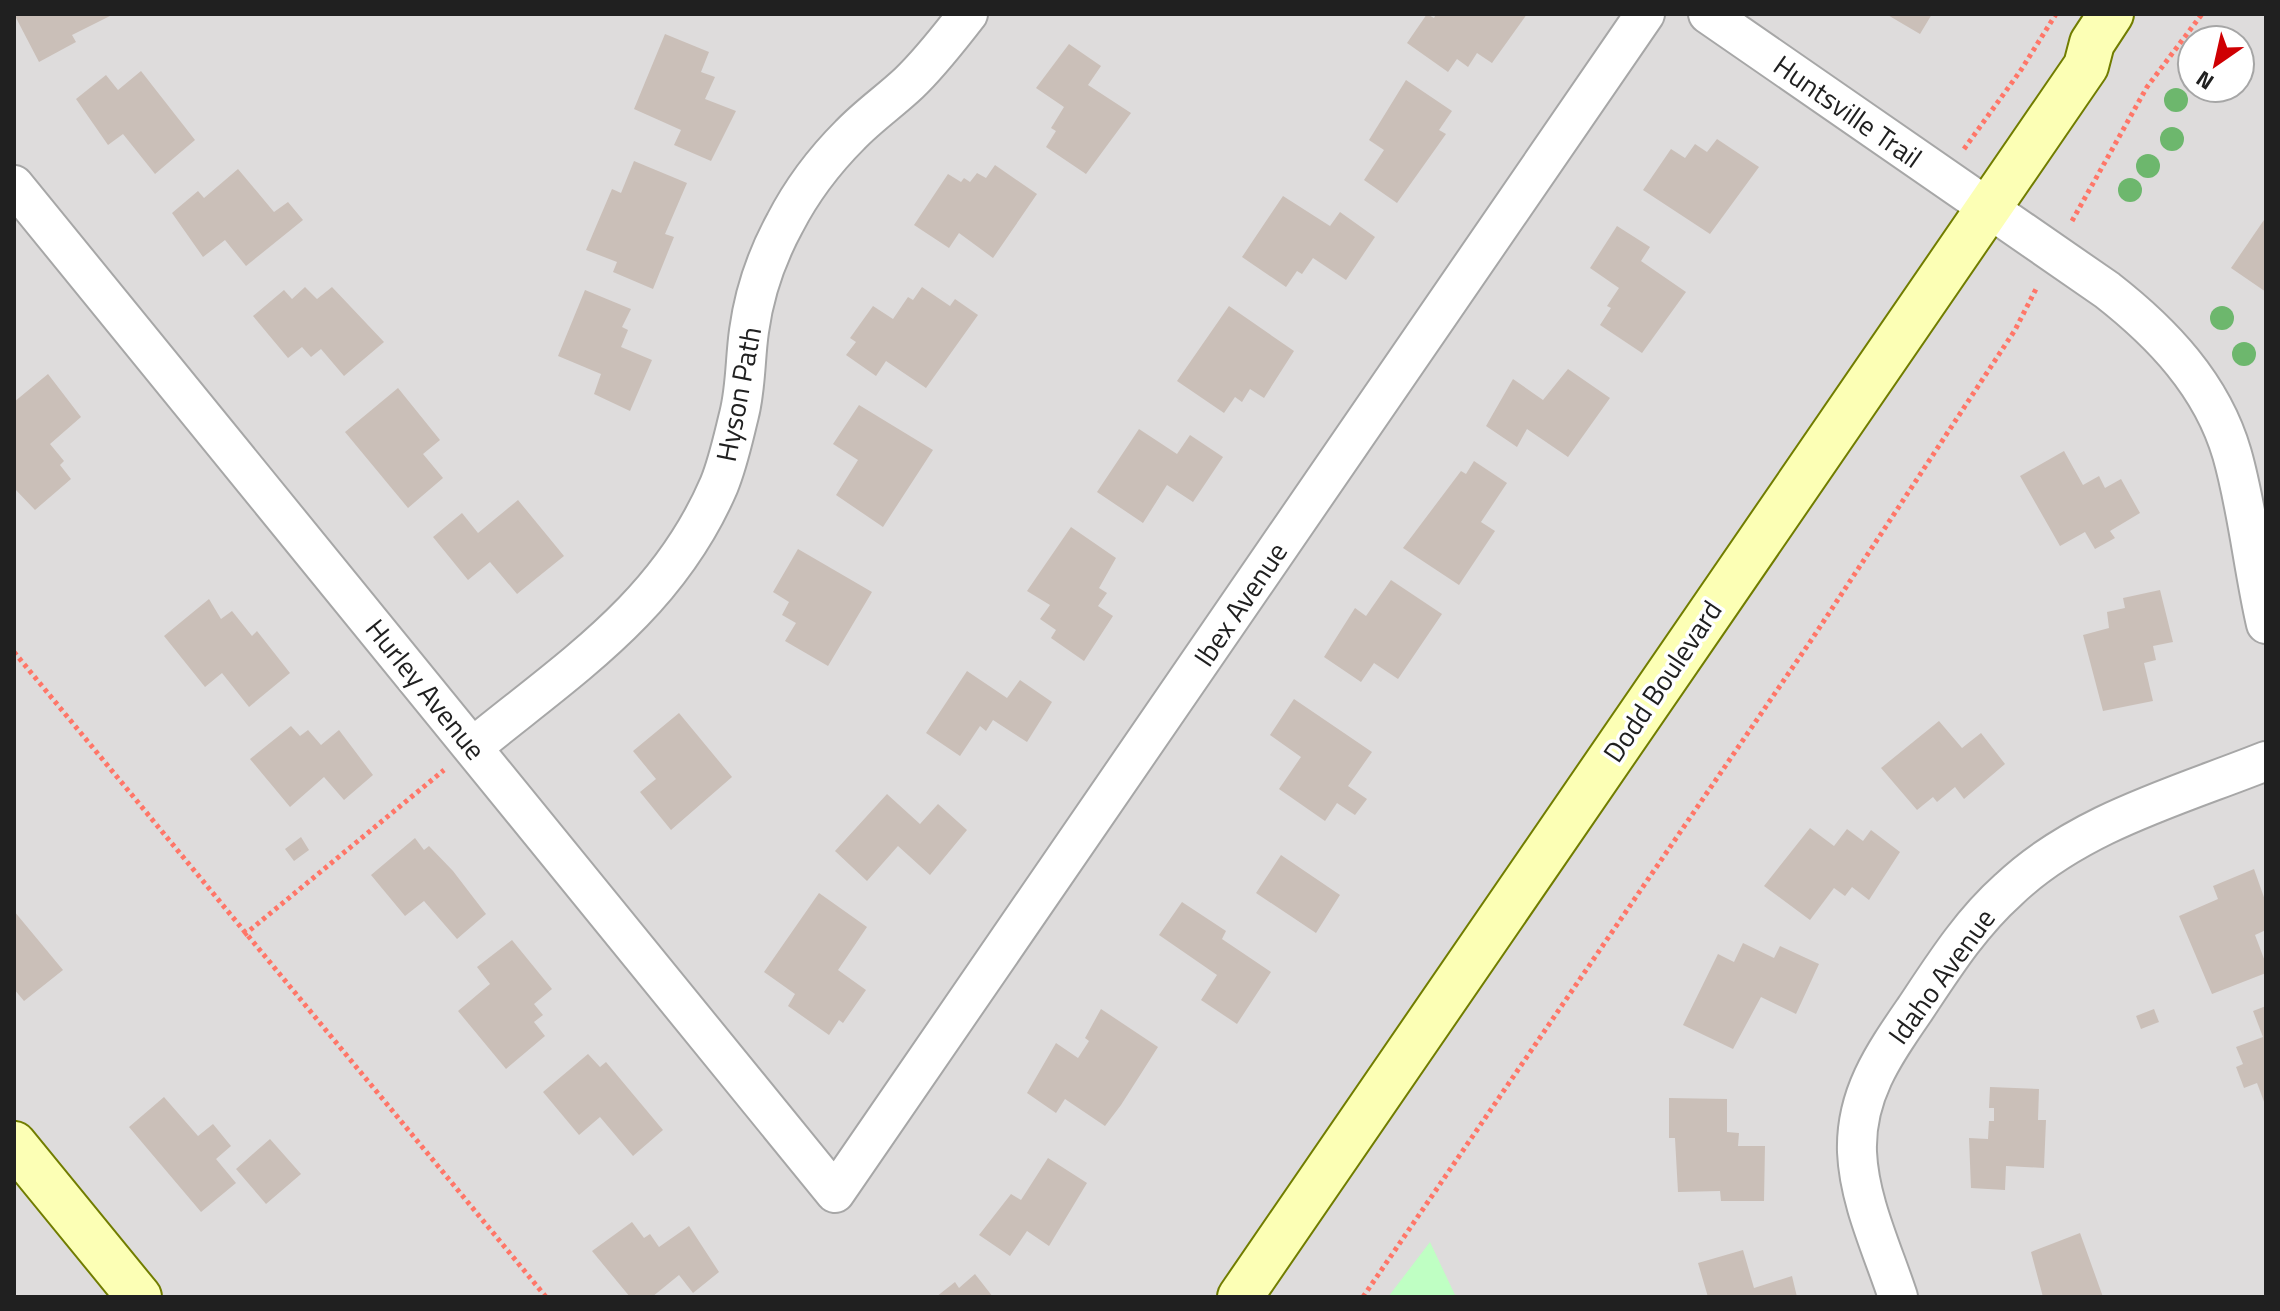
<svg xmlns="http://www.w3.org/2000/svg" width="2280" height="1311" font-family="'Titillium Web',sans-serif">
  <rect width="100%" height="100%" fill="#f1ede5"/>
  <path fill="#dedcdc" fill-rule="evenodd" d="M14,14H2266V1297H14ZM2192,40H2240V88H2192Z"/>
  <path fill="#bfffc3" d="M1430,1242L1456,1297H1388Z"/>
  <path fill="#cabfb8" d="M14,14H114L72,35L76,42L39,62Z
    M1427,14L1434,18L1436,14H1527L1492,63L1477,53L1468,67L1457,59L1448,72L1407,43Z
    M1886,14H1932L1920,34Z
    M665,34L709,52L701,72L715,77L705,99L736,111L711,161L674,145L681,130L634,109Z
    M1069,44L1101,66L1088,85L1131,113L1086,174L1046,147L1056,131L1051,128L1064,107L1036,88Z
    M141,71L195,140L155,174L123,134L108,145L76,99L106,75L118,90Z
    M1406,80L1452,111L1439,130L1446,134L1397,203L1364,180L1384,150L1369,140Z
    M1717,139L1759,167L1710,234L1643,190L1671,149L1685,158L1695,144L1707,152Z
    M634,161L687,183L665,234L674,237L653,289L613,272L617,262L586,250L612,189L621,193Z
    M995,165L1037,194L993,258L959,233L949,248L914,225L948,174L961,182L964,178L970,182L977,173L986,178Z
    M238,169L274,212L288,202L303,220L246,266L225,240L203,257L172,213L198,191L204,198Z
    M1283,196L1330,226L1340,212L1375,237L1346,280L1313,258L1302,274L1297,271L1286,287L1242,257Z
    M2266,217V292L2231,268Z
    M1617,226L1650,247L1641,261L1686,292L1642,353L1600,325L1611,308L1607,306L1619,288L1590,268Z
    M305,287L317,299L332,287L384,342L344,376L321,349L311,357L302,347L288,358L253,316L284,290L292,299Z
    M922,287L950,306L955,299L978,315L926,388L886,361L876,376L846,355L856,342L850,338L873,306L893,319L908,297L913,300Z
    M585,290L631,309L622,327L628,330L621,347L652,360L630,411L594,394L601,374L558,356Z
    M1229,306L1294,351L1264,398L1250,389L1242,402L1235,397L1224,413L1177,381Z
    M1568,369L1610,398L1568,457L1527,429L1517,447L1486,426L1513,379L1543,400Z
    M48,374L81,417L50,444L64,461L60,465L71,479L35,510L14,488V402Z
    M398,388L440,440L423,454L443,478L408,508L345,432Z
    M859,405L933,450L883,527L836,495L858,460L833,444Z
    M1139,429L1177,454L1190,435L1223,457L1193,502L1167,485L1143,523L1097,492Z
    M2064,451L2083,485L2099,476L2105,488L2121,479L2140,513L2110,531L2115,538L2095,549L2085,532L2060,546L2020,476Z
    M1474,461L1507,483L1481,522L1495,531L1459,585L1403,548L1461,471L1466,474Z
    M518,500L564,556L517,594L490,562L468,580L433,537L462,513L478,533Z
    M1071,527L1116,558L1099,588L1107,593L1098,606L1113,616L1084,661L1051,638L1056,630L1040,619L1050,605L1027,591Z
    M798,549L872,592L828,666L785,641L796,623L782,615L789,602L773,592Z
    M1391,580L1442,614L1398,679L1374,663L1361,682L1324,657L1355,608L1366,616Z
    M2160,590L2173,642L2153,646L2156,660L2144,663L2153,701L2103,711L2083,635L2109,628L2107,612L2125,608L2123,598Z
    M209,599L221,619L232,611L252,636L257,631L290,673L249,707L222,673L205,687L164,636Z
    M967,671L1007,698L1020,680L1052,702L1027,742L993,720L986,731L980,726L960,756L926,733Z
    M1294,699L1372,752L1348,786L1367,799L1355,815L1337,803L1325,821L1279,789L1301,757L1270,735Z
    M679,713L732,777L671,830L640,792L656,779L633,751Z
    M1939,721L1962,748L1981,733L2005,764L1964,799L1955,787L1937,802L1933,797L1917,810L1881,768Z
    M291,726L300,736L308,730L321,745L339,730L373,775L344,800L324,777L290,807L250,759Z
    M887,794L920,824L938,804L967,830L930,875L898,846L867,881L835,851Z
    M1810,828L1834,846L1847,829L1863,841L1871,830L1900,852L1869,900L1852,887L1845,896L1834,888L1810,920L1764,886Z
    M301,837L309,850L294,861L285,849Z
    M415,838L424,850L429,846L453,871L486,914L457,939L424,901L405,916L371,875Z
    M1281,855L1340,895L1316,933L1256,893Z
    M2254,869L2266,903V930L2255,935L2266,964V973L2212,994L2179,916L2218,899L2213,886Z
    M819,893L867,927L838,970L866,990L843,1023L839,1020L829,1035L788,1006L795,994L764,972Z
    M1182,902L1226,931L1222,939L1271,972L1237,1024L1201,1000L1217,975L1159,935Z
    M14,911L63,970L24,1001L14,989Z
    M512,940L552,989L534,1004L543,1015L534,1022L545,1036L506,1069L458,1011L490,984L477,967Z
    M1743,943L1774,958L1780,946L1819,964L1796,1014L1761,997L1733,1049L1683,1025L1718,954L1734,962Z
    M2266,1006V1107L2257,1083L2244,1088L2236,1067L2243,1064L2236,1047L2263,1037L2253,1011Z
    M1101,1009L1158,1047L1121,1105L1105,1126L1065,1099L1056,1113L1027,1093L1056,1043L1078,1058L1089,1041L1085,1038Z
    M2154,1009L2159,1022L2141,1029L2136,1016Z
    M588,1054L600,1067L606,1062L663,1130L633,1156L600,1117L579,1135L543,1092Z
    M1990,1087L2039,1089L2038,1120H2046L2044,1168L2006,1166L2005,1190L1971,1188L1969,1138L1988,1139L1989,1121H1994V1108H1989Z
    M164,1097L198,1136L213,1124L231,1146L216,1159L236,1183L201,1212L129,1127Z
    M1669,1098L1727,1099V1132L1739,1133L1738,1146H1765L1764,1201H1721L1720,1191L1678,1192L1675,1138H1669Z
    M270,1139L301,1174L266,1204L236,1169Z
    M1048,1158L1087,1183L1049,1246L1027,1231L1010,1256L979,1235L1011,1194L1021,1200Z
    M632,1222L644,1238L650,1234L659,1247L689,1226L719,1272L693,1293L679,1275L652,1297H630L592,1251Z
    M2080,1233L2103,1297H2043L2031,1252Z
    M1743,1250L1754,1288L1792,1276L1797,1297H1708L1698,1263Z
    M975,1274L993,1297H936L955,1282L959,1288Z"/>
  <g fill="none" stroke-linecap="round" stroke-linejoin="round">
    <defs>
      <path id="street" d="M1708,14L2107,290C2162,333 2212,385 2232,454C2248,510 2253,568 2266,624
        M14,185L835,1193L1645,14
        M473,747C571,667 667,606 719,485C728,463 733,439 739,415C746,388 745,359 749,331C754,294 767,256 785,223C802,190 824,161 850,135C868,116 890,101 909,83C931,62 949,38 968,14
        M1898,1297C1883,1251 1859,1201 1857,1152C1855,1095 1884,1054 1915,1009C1943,967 1970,924 2008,890C2078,823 2178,796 2266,761"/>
      <path id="secondary" d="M14,1144L139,1297
        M1240,1297L2086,66L2092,43L2111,14"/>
    </defs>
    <use href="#street" stroke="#a7a7a7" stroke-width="42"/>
    <use href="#secondary" stroke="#717d00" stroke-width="48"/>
    <path stroke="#ff7668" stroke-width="5" stroke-dasharray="4 4" stroke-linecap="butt" d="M1964,149L2021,70L2056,14
      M2072,221L2147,87L2202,14
      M14,652L546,1297
      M244,935L444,770
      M1363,1297L1812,639L2015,330L2037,287"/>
    <use href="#street" stroke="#fff" stroke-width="38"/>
    <use href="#secondary" stroke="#fcffb5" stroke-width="44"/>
  </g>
  <g fill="#6db76d">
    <circle cx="2176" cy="100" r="12"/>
    <circle cx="2172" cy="139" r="12"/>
    <circle cx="2148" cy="166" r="12"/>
    <circle cx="2130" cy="190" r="12"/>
    <circle cx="2222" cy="318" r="12"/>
    <circle cx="2244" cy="354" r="12"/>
  </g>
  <g text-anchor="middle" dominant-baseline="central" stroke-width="7" stroke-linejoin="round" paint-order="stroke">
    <g font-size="28" fill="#202020" stroke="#fff">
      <text transform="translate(1848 111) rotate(35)">Huntsville Trail</text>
      <text transform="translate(738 394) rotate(-79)">Hyson Path</text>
      <text transform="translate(1240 604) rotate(-56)">Ibex Avenue</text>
      <text transform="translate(1662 681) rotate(-56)">Dodd Boulevard</text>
      <text transform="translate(426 689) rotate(51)">Hurley Avenue</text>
      <text transform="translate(1941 976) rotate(-54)">Idaho Avenue</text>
    </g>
  </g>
  <rect width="2280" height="1311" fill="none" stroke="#202020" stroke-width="32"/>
  <g transform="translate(2216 64) rotate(214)"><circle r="38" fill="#ffffff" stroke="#a6a6a6" stroke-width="2"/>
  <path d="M0-6L14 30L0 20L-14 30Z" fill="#cf0003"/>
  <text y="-12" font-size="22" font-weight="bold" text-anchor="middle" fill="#202020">N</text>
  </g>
</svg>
